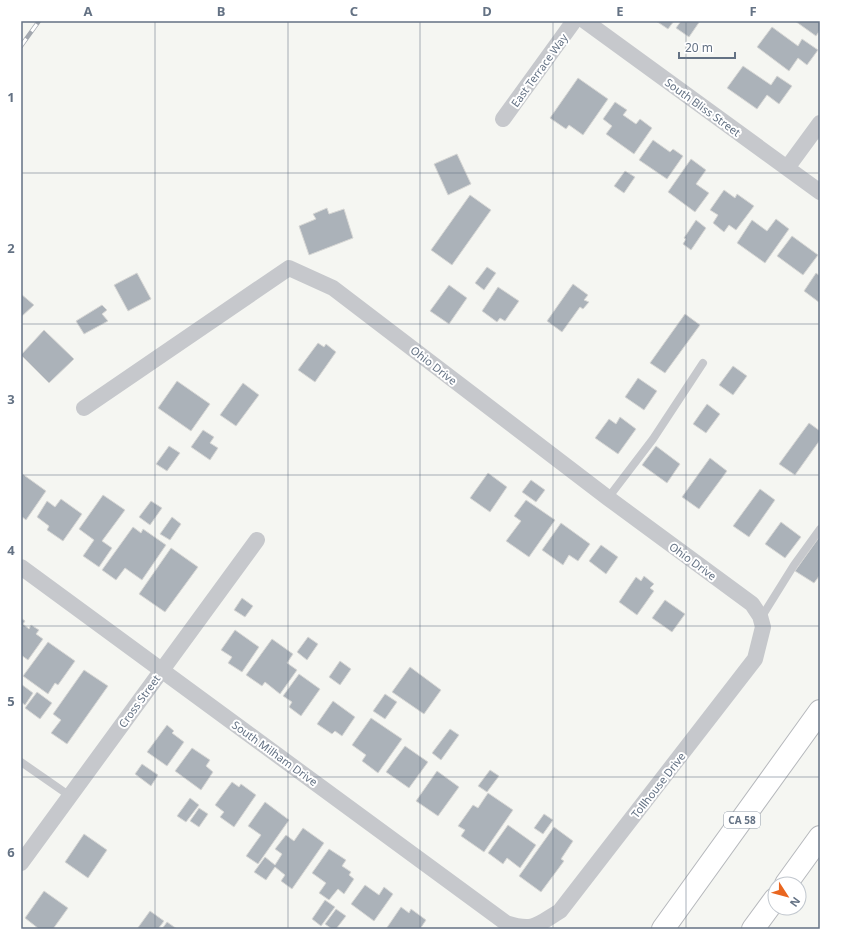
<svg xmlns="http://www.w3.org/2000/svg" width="841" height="950" font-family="'Noto Sans',sans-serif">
  <rect width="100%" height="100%" fill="#f5f6f2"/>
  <path fill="#abb2b9" stroke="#d7d7d5" d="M656,21H674L668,29Z
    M681,21H700L689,37L676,28Z
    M795,21H820V30L816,36Z
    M772,27L798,46L802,39L818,50L807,65L798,58L789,71L757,47Z
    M743,66L771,85L777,76L792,86L779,104L767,95L757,109L727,88Z
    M578,78L608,99L583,135L569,125L566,129L550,118Z
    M615,102L627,110L623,115L636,124L640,119L652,128L634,154L606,134L612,126L603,119Z
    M653,140L670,152L673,149L683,156L667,179L639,160Z
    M457,154L471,184L448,195L434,164Z
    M691,159L706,170L696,184L709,193L695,212L668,192Z
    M625,171L635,177L624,193L614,186Z
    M724,190L735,198L737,194L754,206L736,230L729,225L724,232L713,223L718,215L710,210Z
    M470,195L491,210L452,265L431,250Z
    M327,208L329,214L344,209L353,238L309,255L299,226L316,219L313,214Z
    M776,219L789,229L765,263L737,243L752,220L767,231Z
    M696,220L706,228L691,250L683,244L686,239L684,238Z
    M792,236L818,255L803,275L777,256Z
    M487,267L496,273L484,290L475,283Z
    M137,273L151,299L128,311L114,285Z
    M816,273L820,276V303L804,291Z
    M573,284L588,295L584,300L589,302L583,309L580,307L562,332L547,321Z
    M449,285L467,298L449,324L430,311Z
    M498,287L519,301L505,321L500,318L497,322L482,311Z
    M21,294L34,305L21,317Z
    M102,305L107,310L102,314L108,321L84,334L76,321Z
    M685,314L700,325L665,373L650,363Z
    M44,330L74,359L49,383L21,355Z
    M318,343L324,347L326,344L336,352L315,382L298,370Z
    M733,366L747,376L733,395L719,385Z
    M638,378L657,391L644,410L625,397Z
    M177,381L210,404L191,431L158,408Z
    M243,383L259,395L236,426L220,415Z
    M707,404L720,414L706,433L693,424Z
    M620,417L636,429L618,454L595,438L609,419L616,424Z
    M809,423L820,431V440L795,475L779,464Z
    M203,430L214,437L210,443L218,448L210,460L191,447Z
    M169,446L180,453L167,471L156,464Z
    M656,446L680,464L667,483L642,465Z
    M710,458L727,471L699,509L682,497Z
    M21,473L46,491L26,520L21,516Z
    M488,473L507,487L490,512L470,498Z
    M531,480L545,490L536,502L522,492Z
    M760,489L775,500L749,537L733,526Z
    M103,495L125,510L102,541L112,548L99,567L83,556L94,540L79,529Z
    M61,499L82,514L63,541L47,530L49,526L37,517L47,501L55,507Z
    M526,500L555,520L529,557L506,541L521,521L514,516Z
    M151,501L162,508L150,525L139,517Z
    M172,517L181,524L170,540L160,534Z
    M781,522L801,537L785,558L765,544Z
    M561,523L590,544L578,561L569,555L563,565L542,550Z
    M133,527L141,533L143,529L166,545L142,580L125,568L116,580L102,570Z
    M820,536V575L814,583L795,571Z
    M601,545L618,557L606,574L589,561Z
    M171,548L198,567L165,612L139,594Z
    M644,576L654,584L650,588L654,591L637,615L619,602L636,577L641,581Z
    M242,598L253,606L245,617L234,610Z
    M665,600L685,614L672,632L652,618Z
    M21,618L25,621L23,624L29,629L31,625L39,630L36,634L43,639L28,660L21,655Z
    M235,630L259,647L242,672L228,663L232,657L221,650Z
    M308,637L318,644L307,660L297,652Z
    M272,639L293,654L287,663L297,670L280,694L265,682L262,686L246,675Z
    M48,642L75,661L58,685L55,683L48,694L23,676Z
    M340,661L351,669L340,685L329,677Z
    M410,667L441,690L424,714L392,692Z
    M84,670L108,686L67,744L51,733L61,720L53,714Z
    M299,674L320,689L301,716L289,707L292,702L283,696Z
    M21,684L33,693L25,705L21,702Z
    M37,692L52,703L40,719L25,708Z
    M385,694L397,702L385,719L373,711Z
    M333,701L355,717L342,736L335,731L332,734L317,724Z
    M371,718L402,739L378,773L362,761L366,755L352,745Z
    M167,725L174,731L172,733L184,742L167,766L147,752Z
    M450,729L459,735L441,760L432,753Z
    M405,746L428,762L409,788L386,772Z
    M192,748L210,760L206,766L213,772L201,790L175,771Z
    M142,764L158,775L151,786L135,774Z
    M490,770L499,776L487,792L478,786Z
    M437,771L459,787L438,816L416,801Z
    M232,782L239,787L241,784L256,795L234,827L220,817L224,812L215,805Z
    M488,793L513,810L484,852L461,836L465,830L458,826L473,805L478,808Z
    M190,798L199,805L186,822L177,816Z
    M265,802L289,820L258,864L246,856L261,835L248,826Z
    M199,808L208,814L199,827L190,821Z
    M544,814L553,820L543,834L534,828Z
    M508,825L536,845L520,868L507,858L503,864L488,853Z
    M554,827L573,841L561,859L564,861L541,892L519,876Z
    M303,828L324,843L292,889L281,881L285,875L275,867L266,880L254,872L265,857L275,865L282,854L275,849L286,835L294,841Z
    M84,834L107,850L88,878L65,862Z
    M329,849L346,860L342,866L351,872L349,875L354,879L344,894L338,889L329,900L319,893L326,883L312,873Z
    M365,885L379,895L384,887L393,894L374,921L351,904Z
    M44,891L68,908L53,929H39L25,918Z
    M325,900L335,907L321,926L312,919Z
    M401,907L409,913L411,909L426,920L420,929H386Z
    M336,909L346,916L336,929H332L325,924Z
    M150,911L164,921L158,929H137Z
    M167,922L177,929H162Z"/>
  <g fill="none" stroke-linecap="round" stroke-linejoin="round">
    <defs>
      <path id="motorway" d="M786,884L820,837
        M663,929L820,711
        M753,929L775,899"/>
    </defs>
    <use href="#motorway" stroke="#b6b8bc" stroke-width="24"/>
    <path stroke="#c6c8cc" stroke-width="8" d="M608,498L653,439L703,363
      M761,618L794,565L820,529
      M21,762L70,796"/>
    <path stroke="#c6c8cc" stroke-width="16" d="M585,21L820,192
      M503,119L574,21
      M787,168L820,123
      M21,567L506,923C534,932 537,925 560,911L755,659L763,627L760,616L752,604L608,498L333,288L289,268L84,408
      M21,863L257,540"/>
    <use href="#motorway" stroke="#fff" stroke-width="22"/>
    <defs>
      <path id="rail" d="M21,46L39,21"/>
    </defs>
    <use href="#rail" stroke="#a3a8af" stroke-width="4.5"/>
    <use href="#rail" stroke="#fff" stroke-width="3" stroke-dasharray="9" stroke-linecap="butt"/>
  </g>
  <path fill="none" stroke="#647284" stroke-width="1" stroke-opacity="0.55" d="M155,21V929M288,21V929M420,21V929M553,21V929M686,21V929M21,173H820M21,324H820M21,475H820M21,626H820M21,777H820"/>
  <g text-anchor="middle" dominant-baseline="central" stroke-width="4" stroke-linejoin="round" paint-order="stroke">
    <rect fill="#fff" stroke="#929ca9" stroke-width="1" x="724" y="812" width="36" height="16" rx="3"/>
    <g font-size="10" font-weight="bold" fill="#647284">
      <text x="742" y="820">CA 58</text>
    </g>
    <g font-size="11" fill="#647284" stroke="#fff">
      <text transform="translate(539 70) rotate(-54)">East Terrace Way</text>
      <text transform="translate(703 107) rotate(36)">South Bliss Street</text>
      <text transform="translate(434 365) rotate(38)">Ohio Drive</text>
      <text transform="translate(693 561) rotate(36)">Ohio Drive</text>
      <text transform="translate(139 701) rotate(-54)">Cross Street</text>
      <text transform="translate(275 753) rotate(36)">South Milham Drive</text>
      <text transform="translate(658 785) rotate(-52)">Tollhouse Drive</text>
    </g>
  </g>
  <rect width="841" height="950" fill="none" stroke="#ffffff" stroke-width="44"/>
  <g transform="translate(787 896) rotate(126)"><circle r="19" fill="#ffffff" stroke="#c1c7ce"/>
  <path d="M0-3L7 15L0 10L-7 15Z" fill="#e9661f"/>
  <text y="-6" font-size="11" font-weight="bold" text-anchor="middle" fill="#647284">N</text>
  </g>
  <path d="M679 52v6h56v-6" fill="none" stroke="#647284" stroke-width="2"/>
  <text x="685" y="52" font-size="12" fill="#647284" stroke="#ffffff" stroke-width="3" paint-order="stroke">20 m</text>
  <rect x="22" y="22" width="797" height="906" fill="none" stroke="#647284" stroke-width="1.5"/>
  <g font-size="13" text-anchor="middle" font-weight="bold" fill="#647284">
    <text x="88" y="16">A</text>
    <text x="221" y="16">B</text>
    <text x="354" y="16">C</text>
    <text x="487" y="16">D</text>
    <text x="620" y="16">E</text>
    <text x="753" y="16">F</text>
    <text x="11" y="102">1</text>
    <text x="11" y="253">2</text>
    <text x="11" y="404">3</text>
    <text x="11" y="555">4</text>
    <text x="11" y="706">5</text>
    <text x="11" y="857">6</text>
  </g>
</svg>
